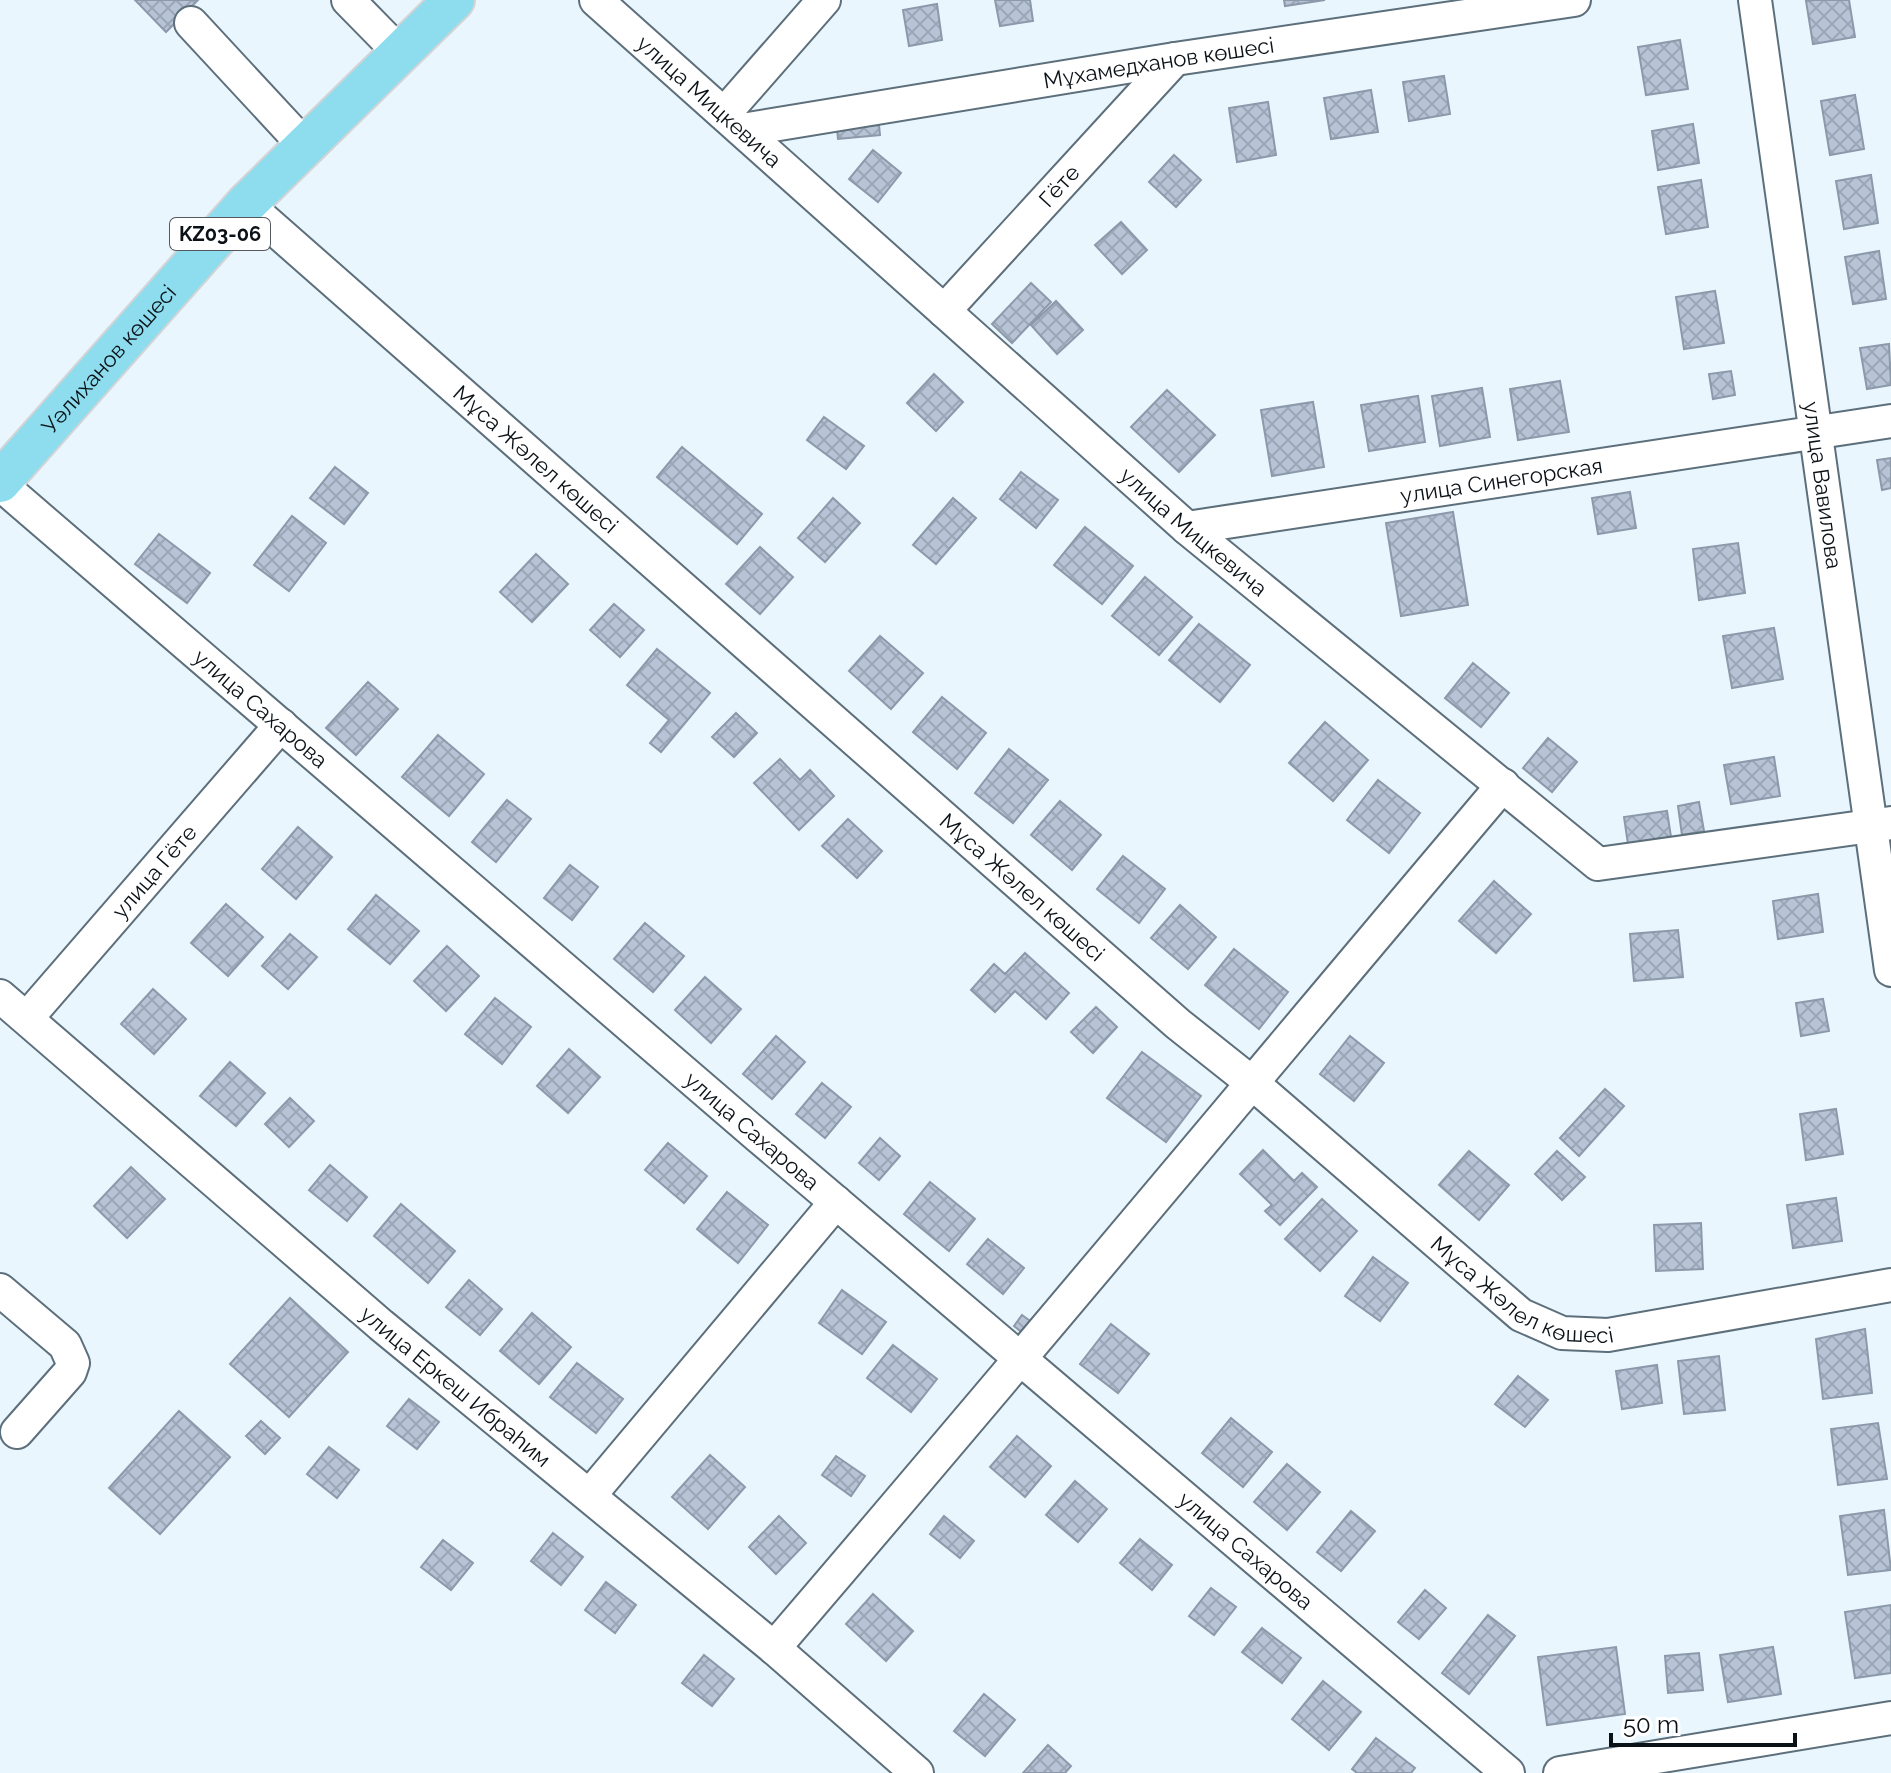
<svg xmlns="http://www.w3.org/2000/svg" width="1891" height="1773" font-family="Raleway,sans-serif">
  <defs>
    <pattern id="building-cross-hatch" width="8" height="8" patternUnits="userSpaceOnUse" patternTransform="scale(2)"><rect width="8" height="8" fill="#b6c4d6"/><path d="M0 0l8 8M0 8l8-8" fill="none" stroke="#9ba7b7"/></pattern>
  </defs>
  <rect width="100%" height="100%" fill="#e9f6fe"/>
  <path fill="url(#building-cross-hatch)" stroke="#8b99aa" stroke-width="2" d="M135,0H198L166,32Z
    M995,0H1030L1033,21L1000,26Z
    M1284,0H1325L1285,6Z
    M1815,0H1849L1855,37L1813,44L1806,1Z
    M937,4L942,40L909,46L903,10Z
    M1680,40L1688,89L1646,95L1638,47Z
    M1444,76L1450,114L1409,121L1403,82Z
    M1371,90L1378,132L1331,139L1324,98Z
    M1855,95L1864,149L1830,155L1821,101Z
    M1268,102L1276,155L1237,162L1229,108Z
    M1693,124L1699,163L1658,170L1652,131Z
    M879,125L880,135L838,139L837,129Z
    M873,150L901,173L878,202L849,179Z
    M1174,155L1201,180L1176,207L1149,182Z
    M1871,175L1878,223L1844,229L1836,181Z
    M1701,180L1708,227L1666,234L1658,187Z
    M1121,222L1147,250L1122,274L1095,245Z
    M1879,251L1886,299L1853,304L1845,257Z
    M1031,283L1051,302L1012,343L992,324Z
    M1715,291L1724,343L1684,349L1676,297Z
    M1056,301L1083,330L1057,354L1031,325Z
    M1889,344L1891,385L1867,389L1860,348Z
    M1731,371L1735,395L1713,399L1709,374Z
    M934,374L963,402L936,431L907,403Z
    M1560,381L1569,432L1518,440L1510,389Z
    M1482,388L1490,437L1440,446L1432,396Z
    M1167,390L1215,435L1179,472L1131,427Z
    M1418,396L1425,442L1369,451L1361,405Z
    M1313,402L1324,467L1272,476L1261,410Z
    M824,417L864,446L846,469L807,440Z
    M682,447L762,514L737,544L657,477Z
    M1891,458V488L1882,490L1877,460Z
    M335,467L368,493L344,524L310,498Z
    M1021,472L1058,500L1036,528L1000,499Z
    M1630,492L1636,528L1598,534L1592,498Z
    M833,498L860,523L825,562L798,538Z
    M953,498L976,518L936,564L913,545Z
    M1453,512L1468,605L1401,616L1386,523Z
    M292,516L326,543L289,591L254,565Z
    M1085,527L1133,566L1102,604L1054,565Z
    M159,534L210,573L187,603L135,564Z
    M1738,543L1745,593L1699,600L1693,549Z
    M760,547L793,577L760,614L726,584Z
    M536,554L568,584L532,622L500,592Z
    M1145,577L1192,617L1159,655L1112,616Z
    M614,604L644,630L620,657L590,630Z
    M1199,624L1250,665L1220,702L1169,660Z
    M1774,628L1783,679L1732,688L1723,636Z
    M880,636L923,673L891,709L849,671Z
    M657,649L710,693L661,752L650,743L669,720L627,685Z
    M1473,663L1509,693L1481,727L1445,698Z
    M368,682L398,709L356,755L326,728Z
    M942,697L986,733L957,769L913,732Z
    M736,713L757,733L734,757L712,737Z
    M1325,722L1368,760L1333,801L1289,763Z
    M438,735L484,774L449,816L402,777Z
    M1548,738L1577,762L1552,792L1523,768Z
    M1009,749L1048,780L1013,823L975,793Z
    M1774,757L1780,796L1731,804L1724,765Z
    M780,759L800,780L810,770L834,796L799,830L754,783Z
    M1378,780L1420,813L1389,853L1347,820Z
    M507,800L531,819L496,862L472,842Z
    M1060,801L1101,835L1072,870L1031,835Z
    M1699,802L1704,831L1682,835L1678,806Z
    M1667,811L1671,837L1628,844L1624,817Z
    M848,819L882,851L857,878L822,846Z
    M298,827L332,857L296,899L262,869Z
    M1123,856L1165,889L1139,923L1097,889Z
    M570,865L598,887L572,920L544,898Z
    M1494,881L1531,914L1496,953L1459,921Z
    M1818,894L1823,932L1778,939L1773,901Z
    M376,895L419,931L390,964L348,929Z
    M226,904L263,937L228,976L191,943Z
    M1180,905L1216,937L1188,969L1151,938Z
    M645,923L684,956L653,992L614,959Z
    M1678,930L1683,977L1634,981L1630,934Z
    M290,934L317,957L288,989L262,966Z
    M447,946L479,976L446,1011L414,981Z
    M1234,949L1288,992L1259,1029L1205,985Z
    M1025,953L1069,993L1046,1019L1015,991L995,1012L971,990L994,964L1005,974Z
    M705,977L741,1009L711,1043L675,1010Z
    M153,989L186,1019L154,1054L121,1024Z
    M495,998L531,1027L502,1064L465,1034Z
    M1823,999L1829,1031L1801,1036L1796,1003Z
    M1096,1007L1117,1027L1093,1053L1071,1032Z
    M776,1036L805,1062L772,1099L743,1074Z
    M1350,1036L1384,1063L1354,1101L1320,1074Z
    M569,1049L600,1077L568,1113L537,1086Z
    M1142,1052L1201,1096L1166,1142L1107,1098Z
    M230,1062L265,1093L236,1126L200,1096Z
    M822,1083L851,1107L825,1138L796,1114Z
    M1605,1089L1624,1106L1579,1156L1560,1138Z
    M290,1098L314,1121L289,1147L265,1124Z
    M1836,1109L1843,1154L1806,1160L1800,1114Z
    M880,1138L900,1156L879,1180L859,1163Z
    M668,1143L707,1176L684,1203L645,1170Z
    M1263,1150L1294,1181L1302,1173L1317,1187L1280,1225L1265,1211L1272,1205L1240,1174Z
    M1469,1151L1509,1185L1479,1220L1439,1185Z
    M1557,1151L1585,1177L1562,1200L1535,1174Z
    M330,1165L367,1197L347,1221L309,1190Z
    M131,1167L165,1199L127,1238L94,1206Z
    M930,1182L975,1219L949,1251L904,1214Z
    M727,1192L768,1225L738,1263L697,1229Z
    M1836,1198L1842,1241L1793,1248L1787,1205Z
    M1322,1199L1357,1231L1320,1271L1285,1239Z
    M401,1204L455,1251L428,1283L374,1236Z
    M1701,1223L1703,1269L1656,1271L1654,1225Z
    M988,1239L1024,1268L1003,1294L967,1264Z
    M1373,1257L1408,1283L1380,1321L1345,1296Z
    M469,1280L502,1309L480,1335L446,1307Z
    M842,1290L886,1322L862,1354L819,1323Z
    M290,1298L348,1352L289,1417L230,1364Z
    M532,1313L571,1347L539,1384L500,1351Z
    M1022,1315L1033,1323L1024,1334L1014,1326Z
    M1111,1324L1149,1354L1118,1393L1080,1364Z
    M1865,1329L1872,1393L1823,1399L1816,1339Z
    M893,1345L937,1379L911,1412L867,1378Z
    M1719,1356L1725,1410L1684,1414L1678,1361Z
    M577,1363L623,1399L596,1433L550,1397Z
    M1657,1365L1662,1403L1622,1409L1616,1371Z
    M1518,1376L1548,1400L1525,1427L1495,1404Z
    M409,1399L439,1422L417,1449L387,1426Z
    M179,1411L230,1457L160,1534L109,1488Z
    M1231,1418L1272,1452L1243,1487L1202,1453Z
    M261,1421L280,1438L265,1454L246,1436Z
    M1878,1423L1887,1479L1838,1485L1831,1429Z
    M1017,1436L1051,1466L1025,1497L990,1467Z
    M329,1447L359,1470L337,1498L307,1474Z
    M710,1455L745,1487L708,1529L672,1497Z
    M836,1456L865,1476L851,1496L822,1475Z
    M1287,1464L1320,1492L1287,1530L1254,1502Z
    M1075,1481L1107,1509L1078,1542L1046,1515Z
    M1884,1510L1891,1570L1848,1575L1840,1516Z
    M1351,1511L1375,1531L1341,1571L1317,1552Z
    M779,1516L806,1543L776,1574L749,1547Z
    M944,1516L974,1541L960,1558L930,1534Z
    M553,1533L583,1557L561,1585L531,1561Z
    M1140,1539L1172,1565L1152,1590L1120,1563Z
    M443,1540L473,1563L451,1590L421,1567Z
    M606,1582L636,1605L615,1633L585,1610Z
    M1211,1588L1236,1607L1214,1635L1189,1616Z
    M1425,1590L1446,1608L1419,1639L1398,1622Z
    M873,1594L913,1631L886,1661L846,1624Z
    M1891,1605V1673L1855,1678L1845,1612Z
    M1488,1615L1515,1636L1469,1694L1442,1673Z
    M1262,1628L1301,1658L1282,1683L1242,1652Z
    M1616,1647L1625,1714L1547,1725L1538,1657Z
    M1773,1647L1781,1694L1728,1702L1720,1655Z
    M1699,1653L1703,1690L1668,1693L1665,1656Z
    M704,1655L734,1679L712,1706L682,1683Z
    M1323,1681L1361,1712L1329,1750L1292,1719Z
    M984,1694L1015,1720L985,1756L954,1731Z
    M1376,1738L1415,1768L1411,1773H1357L1352,1769Z
    M1048,1745L1071,1766L1065,1773H1023Z"/>
  <g fill="none" stroke-linecap="round" stroke-linejoin="round">
    <defs>
      <g id="minor">
        <path d="M348,0L399,52"/>
        <path id="s1" d="M596,0L1187,528L1598,864L1891,823"/>
        <path id="s2" d="M1755,0L1891,970"/>
        <path d="M191,23L305,146"/>
        <path d="M724,114L824,0"/>
        <path id="s3" d="M742,130L1175,59L1574,0"/>
        <path id="s4" d="M246,204L1178,1024L1251,1082L1521,1315L1562,1333L1608,1335L1891,1285"/>
        <path id="s5" d="M944,311L1175,59"/>
        <path id="s6" d="M0,484L758,1136L1508,1773"/>
        <path id="s7" d="M1187,528L1891,421"/>
        <path id="s8" d="M0,996L381,1325L774,1648L917,1773"/>
        <path id="s9" d="M27,1018L281,725"/>
        <path d="M0,1290L65,1345L73,1363L70,1372L17,1432"/>
        <path d="M590,1495L836,1202"/>
        <path d="M774,1648C1020,1362 1260,1072 1503,785"/>
        <path d="M1560,1773L1891,1718"/>
      </g>
      <g id="major">
        <path id="s10" d="M0,482L246,204L454,0"/>
      </g>
    </defs>
    <use href="#minor" stroke="#5c6f7b" stroke-width="36"/>
    <use href="#major" stroke="#d3d4d5" stroke-width="44"/>
    <use href="#minor" stroke="#fff" stroke-width="32"/>
    <use href="#major" stroke="#8dddef" stroke-width="40"/>
  </g>
  <g text-anchor="middle" dominant-baseline="central" stroke-width="6" stroke-linejoin="round" paint-order="stroke">
    <rect fill="#fff" stroke="#54595d" stroke-width="2" x="170" y="218" width="100" height="32" rx="6"/>
    <g font-size="20" font-weight="bold" fill="#0b1217">
      <text x="220" y="234">KZ03-06</text>
    </g>
    <g font-size="22" fill="#0b1217" stroke="#fff">
      <text stroke="none"><textPath href="#s3" startOffset="422">Мұхамедханов көшесі</textPath></text>
      <text stroke="none"><textPath href="#s1" startOffset="152">улица Мицкевича</textPath></text>
      <text stroke="none"><textPath href="#s5" startOffset="170">Гёте</textPath></text>
      <text stroke="none"><textPath href="#s10" startOffset="164">Уәлиханов көшесі</textPath></text>
      <text stroke="none"><textPath href="#s4" startOffset="386">Мұса Жәлел көшесі</textPath></text>
      <text stroke="none"><textPath href="#s7" startOffset="318">улица Синегорская</textPath></text>
      <text stroke="none"><textPath href="#s2" startOffset="490">улица Вавилова</textPath></text>
      <text stroke="none"><textPath href="#s1" startOffset="800">улица Мицкевича</textPath></text>
      <text stroke="none"><textPath href="#s6" startOffset="344">улица Сахарова</textPath></text>
      <text stroke="none"><textPath href="#s9" startOffset="194">улица Гёте</textPath></text>
      <text stroke="none"><textPath href="#s4" startOffset="1034">Мұса Жәлел көшесі</textPath></text>
      <text stroke="none"><textPath href="#s6" startOffset="992">улица Сахарова</textPath></text>
      <text stroke="none"><textPath href="#s4" startOffset="1682">Мұса Жәлел көшесі</textPath></text>
      <text stroke="none"><textPath href="#s8" startOffset="600">улица Еркеш Ибраһим</textPath></text>
      <text stroke="none"><textPath href="#s6" startOffset="1640">улица Сахарова</textPath></text>
    </g>
  </g>
  <path d="M1611 1733v12h184v-12" fill="none" stroke="#0b1217" stroke-width="4"/>
  <text x="1623" y="1733" font-size="24" fill="#0b1217" stroke="#ffffff" stroke-width="6" paint-order="stroke">50 m</text>
</svg>
